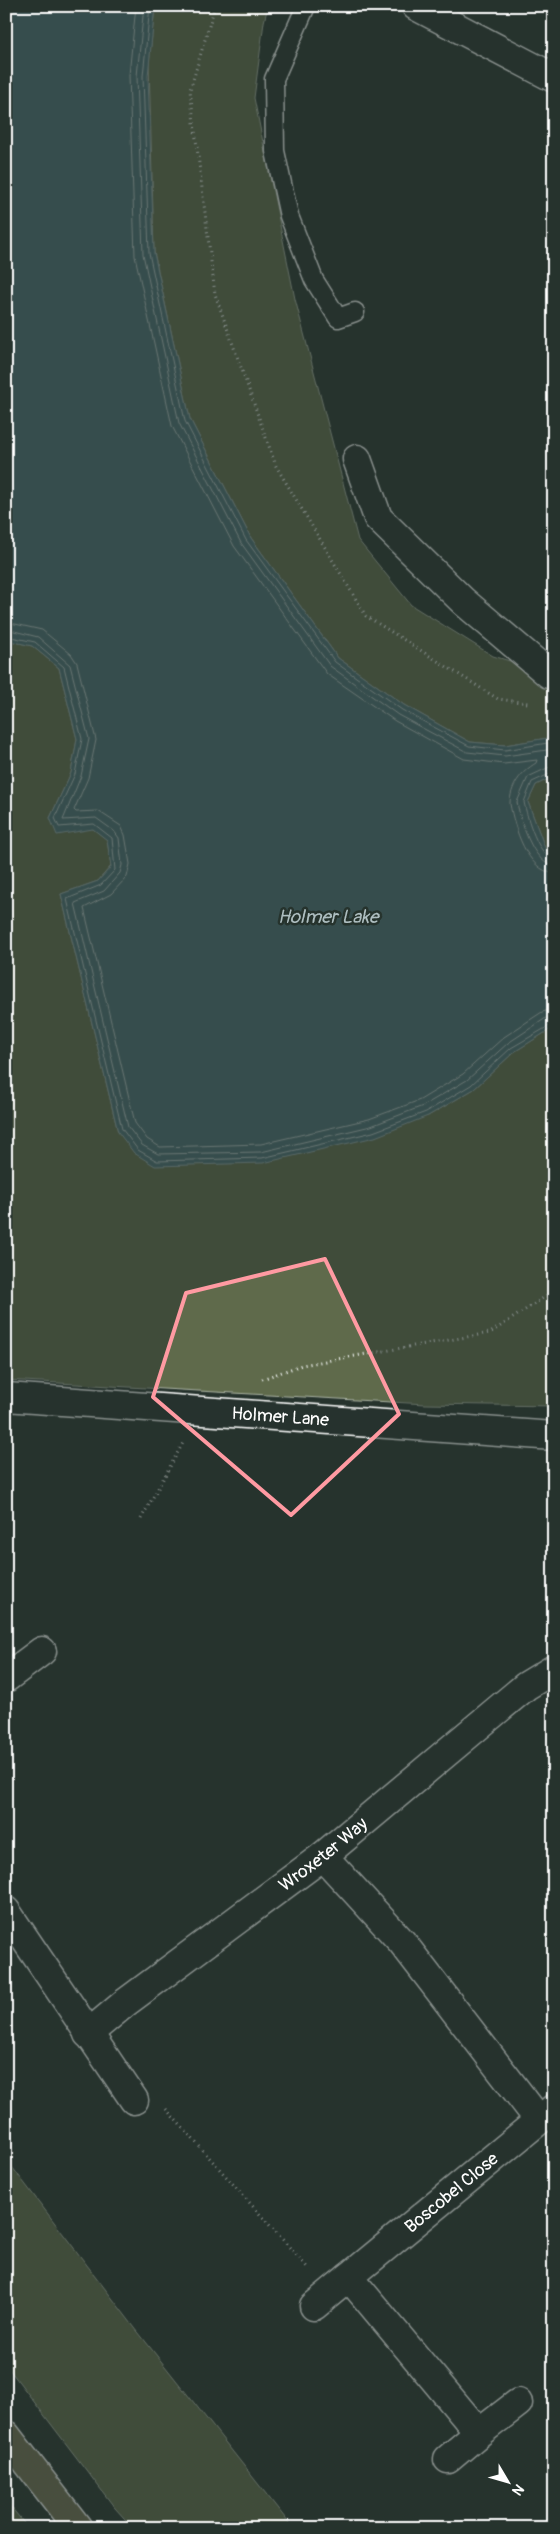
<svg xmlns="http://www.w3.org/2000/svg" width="560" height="2534" font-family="Pangolin,sans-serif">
  <rect width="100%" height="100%" fill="#26332d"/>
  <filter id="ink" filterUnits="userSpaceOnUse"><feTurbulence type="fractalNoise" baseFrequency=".02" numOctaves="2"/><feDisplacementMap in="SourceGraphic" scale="10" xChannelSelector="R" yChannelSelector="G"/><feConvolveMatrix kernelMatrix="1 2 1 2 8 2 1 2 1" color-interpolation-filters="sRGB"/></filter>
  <g filter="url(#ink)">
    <path fill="#5e6b4c" stroke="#aeb5a6" d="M155,6H268L264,22L254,98L295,299L358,540L411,605L493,656L554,674V737L505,745L470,742L404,705L338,658L251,538L190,419L154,252L149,63Z
      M6,640L32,646L59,668L77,739L71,773L50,818L93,829L107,839L111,866L98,881L61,894L118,1132L428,1116L474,1089L514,1052L554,1027V1406L426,1404L6,1380Z
      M554,776V856L545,848L528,802L536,785Z
      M6,2159L138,2332L293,2528H133L115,2508L6,2365Z
      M6,2501L28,2528H6Z"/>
    <path fill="#4c6e73" stroke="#94a8ab" d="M6,6H155L148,76L154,253L190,419L251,538L338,658L404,705L470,742L505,745L553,737L554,776L536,785L528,802L545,848L554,856V1027L514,1052L474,1089L428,1116L375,1137L263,1163L155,1166L134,1153L118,1132L61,894L98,881L111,867L107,840L93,829L57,835L50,818L71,773L77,739L59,668L32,646L6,640Z"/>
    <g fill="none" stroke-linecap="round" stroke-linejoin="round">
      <path stroke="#b7c5c7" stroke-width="1" d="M136,6L129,75L135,256L172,426L234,546L327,674L395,721L464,759L504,764L537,760L536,763C521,772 510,786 510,804C514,826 527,872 554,873
        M144,6L137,76L143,254L179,423L241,543L330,666L398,715L467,752L505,756L554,749
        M150,6L143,76L149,253L185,421L246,540L335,662L402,710L469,746L505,750L554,742
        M6,622L42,630L71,654L77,663L96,740L88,778L74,810L76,812L98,811L121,826L125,835L130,864L127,877L111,894L84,908L135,1123L147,1139L160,1147L261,1144L369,1119L420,1100L463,1074L504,1037L542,1012L554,1009
        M6,629L38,637L70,665L89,739L81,776L63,820L96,818L114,831L119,838L122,865L120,873L104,891L75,903L128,1127L142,1145L158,1154L261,1152L371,1126L423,1106L467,1080L508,1043L546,1018L554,1017
        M6,636L35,642L64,667L82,739L75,774L55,818L59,827L94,824L112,838L115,870L101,885L67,899L122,1129L138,1150L157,1161L262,1158L373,1132L426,1112L471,1085L511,1048L554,1023
        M554,765L528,777L517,802C520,820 533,864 554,866
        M554,772L532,782L524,802C527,817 538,857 554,859"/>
      <defs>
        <path id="service" d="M306,6L274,79L275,151L289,216L314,280L338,318L355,312"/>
        <g id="minor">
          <path d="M416,6L554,78"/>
          <path d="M357,459L378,518L463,601L549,674L554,675"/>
          <path id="s1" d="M6,1397L554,1436"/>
          <path d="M6,1678L42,1651"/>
          <path d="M323,1856L402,1942L539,2120"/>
          <path d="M6,1911L134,2100"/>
          <path id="s2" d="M88,2034L125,2003L323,1856L526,1686L554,1669"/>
          <path d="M314,2306L349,2277"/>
          <path id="s3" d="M518,2403L479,2433L349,2277L554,2108"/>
          <path d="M448,2459L479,2433"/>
        </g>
        <path id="trunk" d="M6,2435L78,2528"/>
      </defs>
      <use href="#service" stroke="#fff" stroke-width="21"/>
      <use href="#minor" stroke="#fff" stroke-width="31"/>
      <use href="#trunk" stroke="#fff" stroke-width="31"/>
      <path stroke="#fff" stroke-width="3" stroke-dasharray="1 4" stroke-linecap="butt" d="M215,6L190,90L215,294L276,466L366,616L498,699L528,703
        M262,1379L302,1365L490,1333L554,1291
        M141,1519L183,1443
        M166,2109L307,2267"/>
      <use href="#service" stroke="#26332d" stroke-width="18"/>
      <use href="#minor" stroke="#26332d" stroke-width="28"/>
      <use href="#trunk" stroke="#716f52" stroke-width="28"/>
    </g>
  </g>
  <path d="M0 0H560V2534H0ZM325,1259L399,1414L291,1515L153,1397L186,1293Z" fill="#26332d" fill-opacity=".55" fill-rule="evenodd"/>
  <path fill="none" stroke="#ff9aa2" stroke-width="4" stroke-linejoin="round" d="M325,1259L399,1414L291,1515L153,1397L186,1293Z"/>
  <g text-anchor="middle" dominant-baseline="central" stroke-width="5" stroke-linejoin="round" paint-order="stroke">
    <g font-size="18" fill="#fff" stroke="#26332d">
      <text stroke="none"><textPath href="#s1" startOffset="275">Holmer Lane</textPath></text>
      <text stroke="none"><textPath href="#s2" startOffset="296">Wroxeter Way</textPath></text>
      <text stroke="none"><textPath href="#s3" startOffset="385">Boscobel Close</textPath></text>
    </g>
    <g font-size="19" font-style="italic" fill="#aebec0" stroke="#26332d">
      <text x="328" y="917">Holmer Lake</text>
    </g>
  </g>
  <rect width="560" height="2534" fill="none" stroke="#26332d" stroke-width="25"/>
  <rect x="12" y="12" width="535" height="2509" fill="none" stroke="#fff" stroke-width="2" filter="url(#ink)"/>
  <g transform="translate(508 2482) rotate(128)" stroke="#26332d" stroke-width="4" paint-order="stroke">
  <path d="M0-4L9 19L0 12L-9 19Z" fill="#ffffff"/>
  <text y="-8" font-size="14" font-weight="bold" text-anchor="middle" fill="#ffffff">N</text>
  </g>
</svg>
